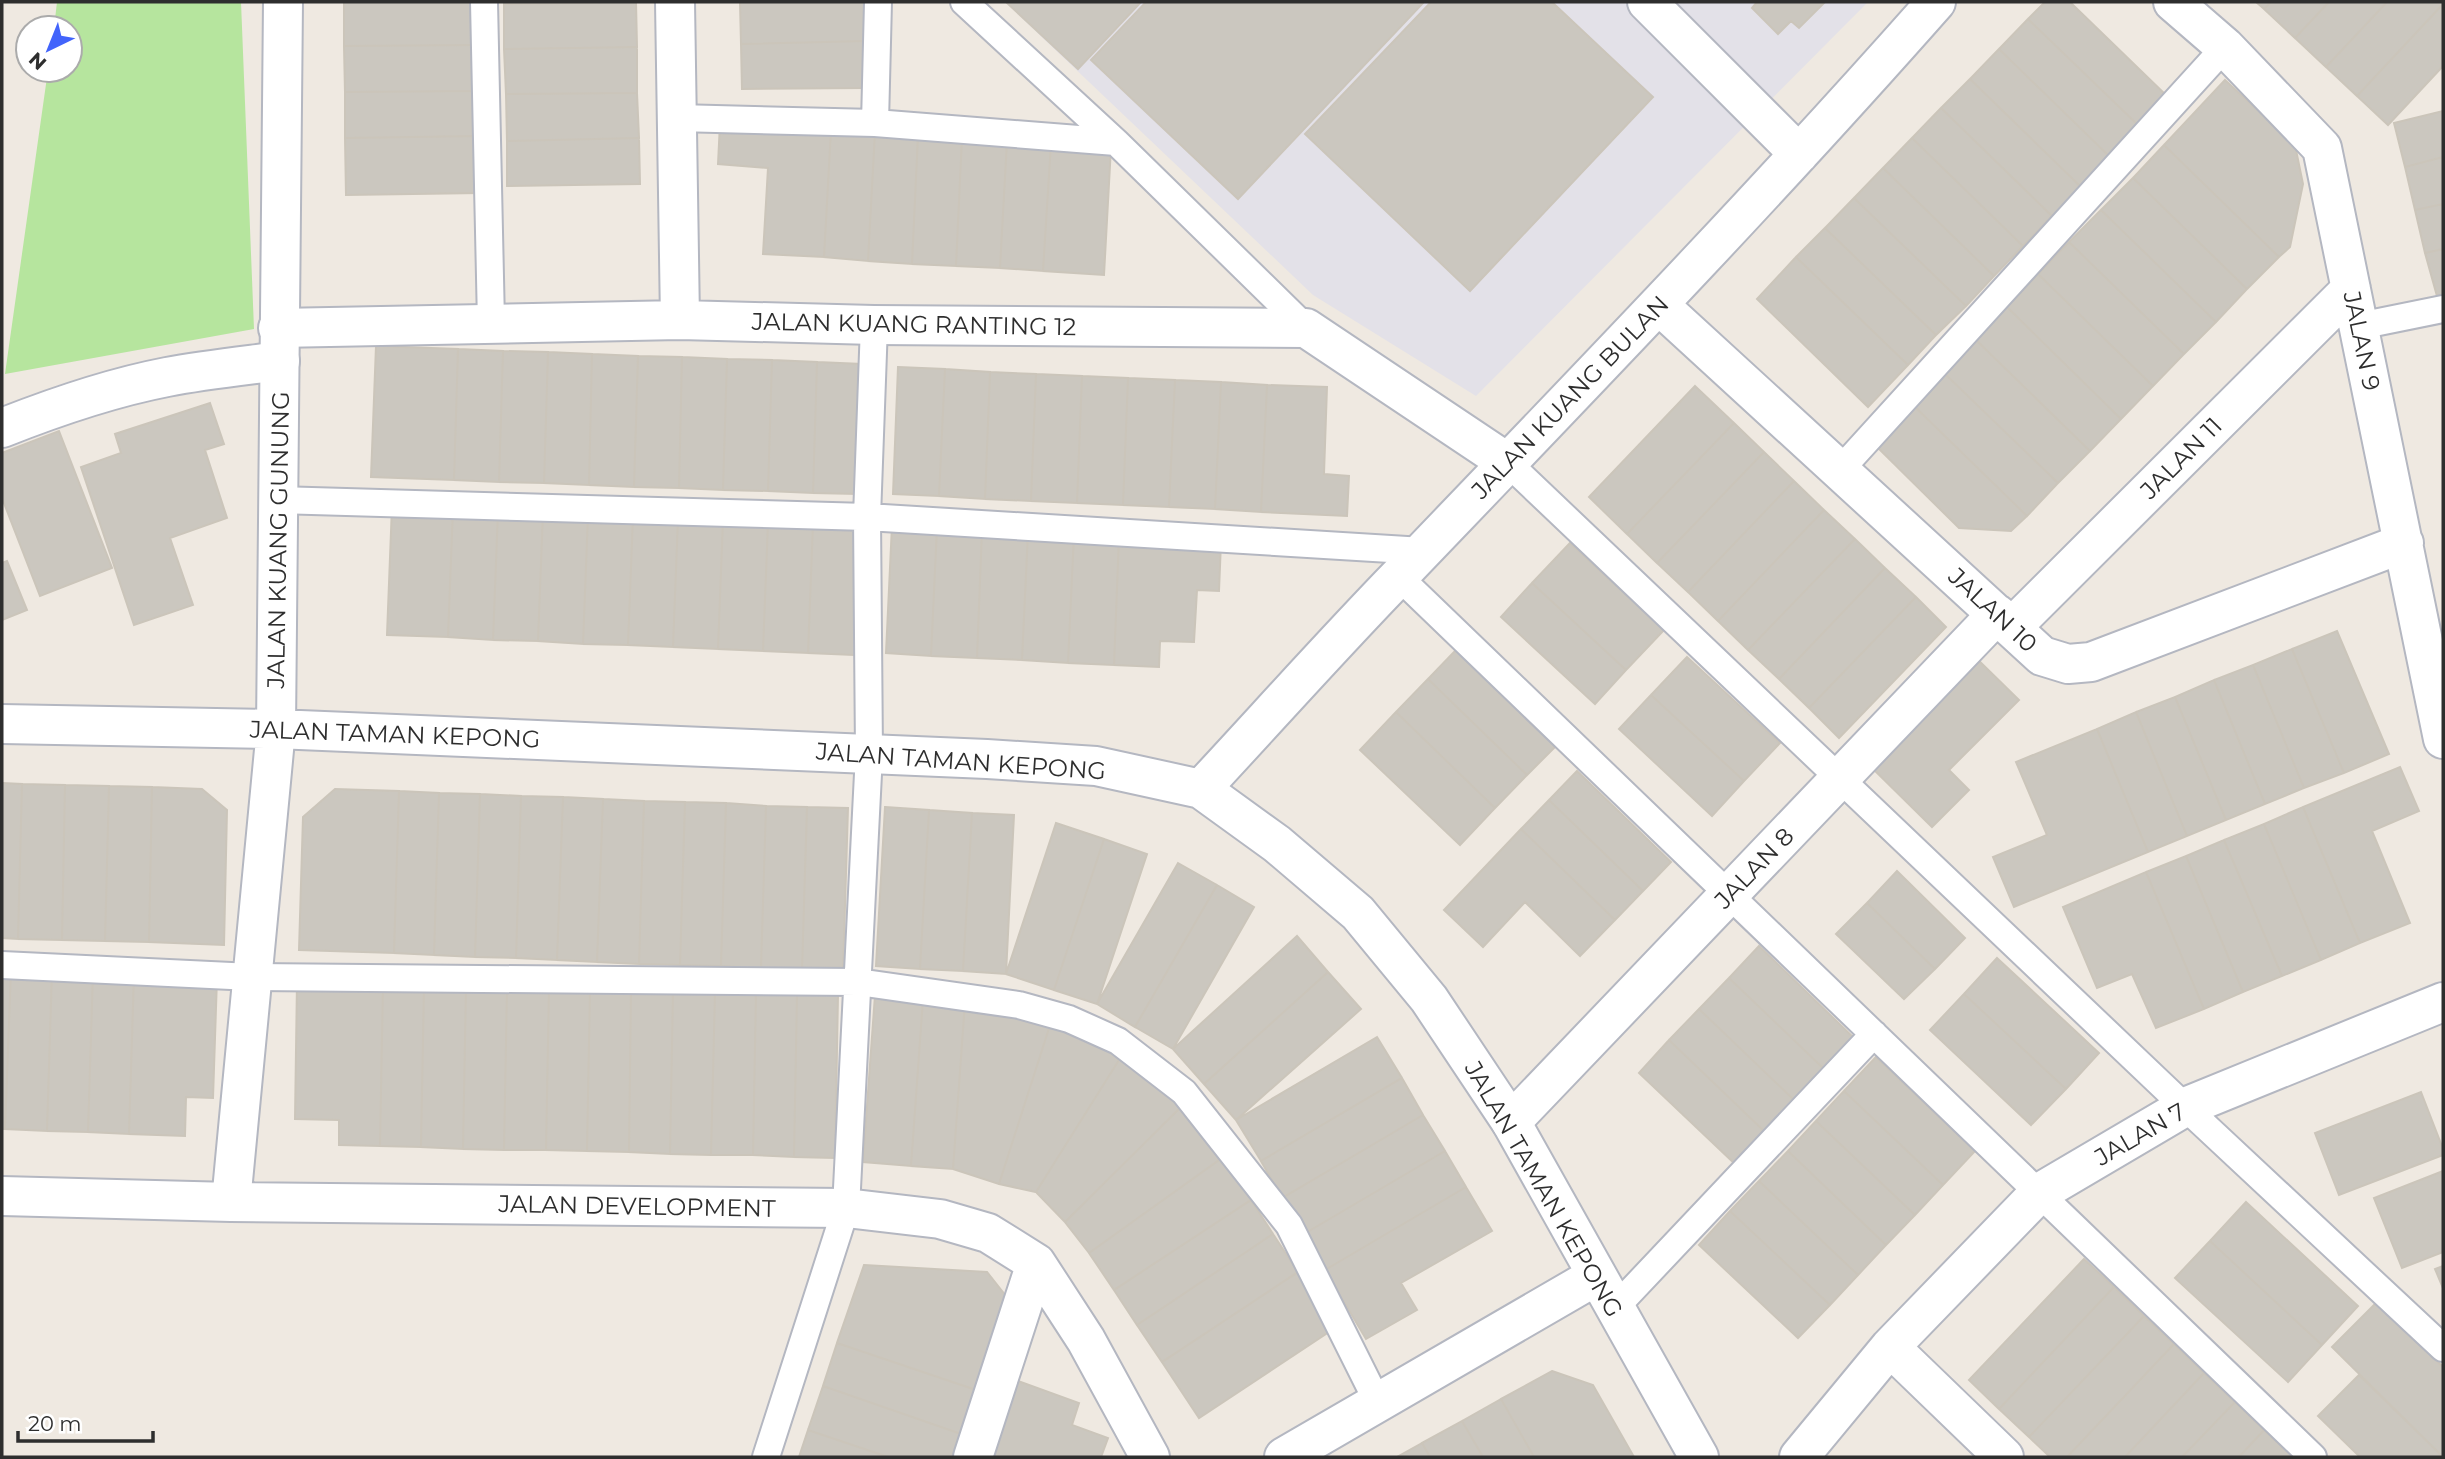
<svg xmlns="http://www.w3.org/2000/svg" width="2445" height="1459" font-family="Montserrat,sans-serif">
  <rect width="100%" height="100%" fill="#efe9e1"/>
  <path fill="#e3e1e8" d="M1005,2H1868L1476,396L1313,295Z"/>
  <path fill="#b6e59e" d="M57,2H241L254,329L5,374L48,70H70V28H54Z"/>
  <path fill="#cbc7bf" stroke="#cbc5ba" stroke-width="2" d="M344,2H477L478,45L344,46Z
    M504,2H636L504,4Z
    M636,2L637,47L504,49V4Z
    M740,2H865L866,41L741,44Z
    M1006,2H1141L1078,69Z
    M1146,2H1424L1238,199L1091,60Z
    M1431,2H1552L1653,97L1470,291L1305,134Z
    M1757,2H1825L1799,28L1791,21L1778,34L1752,8Z
    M2045,2H2070L2168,97L2139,126L2028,19Z
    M2256,2H2271L2264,9Z
    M2271,2H2329L2295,38L2264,9Z
    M2329,2H2387L2326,67L2295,38Z
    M2387,2H2443V4L2357,96L2326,67Z
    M2443,4V66L2388,125L2357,96Z
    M2028,19L2139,126L2110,157L1999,49Z
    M866,41L867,88L742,89L741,44Z
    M478,45V91L345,92L344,46Z
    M637,47V93L506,94L504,49Z
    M1999,49L2110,157L2081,187L1970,79Z
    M1970,79L2081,187L2052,216L1941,108Z
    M2225,80L2295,145L2303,184L2290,247L2279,257L2164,145Z
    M478,91L479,136L345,138V92Z
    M637,93L639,138L507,141L506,94Z
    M1941,108L2052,216L2023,246L1912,138Z
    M2443,111V157L2405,167L2394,123Z
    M720,123L831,130L824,257L763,254L768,168L718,164Z
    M831,130L875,132L868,261L824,257Z
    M875,132L918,135L912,264L868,261Z
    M918,135L962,137L956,266L912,264Z
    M479,136L480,193L346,195L345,138Z
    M962,137L1007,141L1000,268L956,266Z
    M639,138L640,184L507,186V141Z
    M1912,138L2023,246L1994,276L1883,168Z
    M1007,141L1051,143L1043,271L1000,268Z
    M1051,143L1111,147L1104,275L1043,271Z
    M2164,145L2279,257L2247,289L2133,178Z
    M2443,157V204L2415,210L2405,167Z
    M1883,168L1994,276L1966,306L1854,198Z
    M2133,178L2247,289L2216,322L2101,210Z
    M1854,198L1966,306L1936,335L1825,228Z
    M2443,204V249L2425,253L2415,210Z
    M2101,210L2216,322L2184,354L2069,242Z
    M1825,228L1936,335L1908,365L1796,257Z
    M2069,242L2184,354L2153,386L2038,274Z
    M2443,249V295L2437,296L2425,253Z
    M1796,257L1908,365L1868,407L1757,299Z
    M2038,274L2153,386L2121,419L2007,307Z
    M2007,307L2121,419L2090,451L1975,339Z
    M1975,339L2090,451L2058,483L1943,372Z
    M376,346L458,349L454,480L371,477Z
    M458,349L503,351L499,482L454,480Z
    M503,351L548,352L544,483L499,482Z
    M548,352L592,354L589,485L544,483Z
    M592,354L638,356L634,487L589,485Z
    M638,356L682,357L679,488L634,487Z
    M682,357L727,359L723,490L679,488Z
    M727,359L772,360L768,491L723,490Z
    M772,360L817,362L813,493L768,491Z
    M817,362L862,364L858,494L813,493Z
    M898,367L945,369L939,496L893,494Z
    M945,369L990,372L985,499L939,496Z
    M990,372L1036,374L1031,501L985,499Z
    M1943,372L2058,483L2027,516L1912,404Z
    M1036,374L1082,376L1077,503L1031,501Z
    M1082,376L1128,378L1123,505L1077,503Z
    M1128,378L1175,380L1169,507L1123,505Z
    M1175,380L1221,382L1215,509L1169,507Z
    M1221,382L1267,385L1261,512L1215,509Z
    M1267,385L1327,387L1324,474L1349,476L1347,516L1261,512Z
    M1695,386L1734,423L1627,534L1589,497Z
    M210,403L224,444L205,450L227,518L170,538L193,605L134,625L81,467L121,453L115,434Z
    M1912,404L2027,516L2011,531L1959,528L1873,443Z
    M1734,423L1764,452L1657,563L1627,534Z
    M59,431L112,568L40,596L2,498V453Z
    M1764,452L1794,481L1688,592L1657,563Z
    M1794,481L1824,510L1718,621L1688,592Z
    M392,506L453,508L448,637L387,635Z
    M453,508L498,510L493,640L448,637Z
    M498,510L543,512L538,641L493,640Z
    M1824,510L1855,539L1748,650L1718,621Z
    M543,512L588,514L583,644L538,641Z
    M588,514L633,516L628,645L583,644Z
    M633,516L678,518L673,647L628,645Z
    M678,518L723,520L718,649L673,647Z
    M723,520L768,522L763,651L718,649Z
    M768,522L813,523L808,653L763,651Z
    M813,523L858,526L854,655L808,653Z
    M892,525L937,527L931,656L886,653Z
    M937,527L982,530L977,658L931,656Z
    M982,530L1028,532L1022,660L977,658Z
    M1028,532L1074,534L1068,663L1022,660Z
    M1074,534L1119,537L1114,665L1068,663Z
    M1119,537L1221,542L1219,591L1197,590L1194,642L1160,641L1159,667L1114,665Z
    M1855,539L1885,568L1779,679L1748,650Z
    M1570,543L1664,630L1626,670L1532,583Z
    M7,561L27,610L2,620V563Z
    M1885,568L1916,597L1809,708L1779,679Z
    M1532,583L1626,670L1595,704L1501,617Z
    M1916,597L1946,627L1839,738L1809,708Z
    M2337,631L2389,754L2344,773L2292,649Z
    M2292,649L2344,773L2304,788L2253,665Z
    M1456,650L1556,746L1527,775L1428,679Z
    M1971,653L2019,700L1949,770L1969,790L1932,827L1864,760Z
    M1687,657L1780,743L1744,781L1651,695Z
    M2253,665L2304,788L2265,804L2214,680Z
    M1428,679L1527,775L1495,808L1396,712Z
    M2214,680L2265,804L2226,820L2175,697Z
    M1651,695L1744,781L1712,816L1619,729Z
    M2175,697L2226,820L2187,836L2136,712Z
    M1396,712L1495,808L1460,845L1360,750Z
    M2136,712L2187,836L2148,852L2097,729Z
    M2097,729L2148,852L2014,907L1993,857L2047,835L2016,762Z
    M2400,767L2419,811L2372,831L2410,923L2360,943L2303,807Z
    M1577,771L1671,862L1643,891L1549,800Z
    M2,783L22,784L18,939L2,938Z
    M22,784L65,785L62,940L18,939Z
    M65,785L109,786L105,941L62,940Z
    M109,786L152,787L149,942L105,941Z
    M152,787L202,789L227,810L224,945L149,942Z
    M335,789L399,791L394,953L299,950L303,817Z
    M399,791L439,793L434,955L394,953Z
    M439,793L480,794L475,957L434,955Z
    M480,794L521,796L516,958L475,957Z
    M521,796L563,797L557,960L516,958Z
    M563,797L603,799L597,962L557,960Z
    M603,799L644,801L639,964L597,962Z
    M1549,800L1643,891L1615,920L1521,829Z
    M644,801L685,802L680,965L639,964Z
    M685,802L726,803L721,966L680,965Z
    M726,803L766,806L761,968L721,966Z
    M766,806L807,807L802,970L761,968Z
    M807,807L848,808L843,971L802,970Z
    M885,807L929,810L920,969L876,966Z
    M2303,807L2360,943L2321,960L2264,824Z
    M929,810L972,813L963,971L920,969Z
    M972,813L1014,815L1006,974L963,971Z
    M1056,823L1104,839L1054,990L1006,974Z
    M2264,824L2321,960L2282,976L2224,840Z
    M1521,829L1615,920L1580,956L1525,902L1483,947L1444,910Z
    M1104,839L1147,854L1097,1004L1054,990Z
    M2224,840L2282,976L2243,992L2186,856Z
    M2186,856L2243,992L2204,1009L2146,872Z
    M1178,863L1217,885L1135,1027L1097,1004Z
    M1897,871L1965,938L1935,969L1867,903Z
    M2146,872L2204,1009L2156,1028L2132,974L2097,988L2063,907Z
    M1217,885L1254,907L1173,1049L1135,1027Z
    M1867,903L1935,969L1904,999L1836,934Z
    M1297,936L1328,972L1204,1084L1173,1049Z
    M1759,946L1854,1038L1824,1069L1729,978Z
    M1997,958L2099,1053L2066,1089L1964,994Z
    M2,969L11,970L5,1129H2Z
    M11,970L52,971L47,1131L5,1129Z
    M52,971L93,973L88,1132L47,1131Z
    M1328,972L1361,1009L1236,1120L1204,1084Z
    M93,973L134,974L129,1134L88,1132Z
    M134,974L217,978L213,1098L186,1097L185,1136L129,1134Z
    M1729,978L1824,1069L1794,1100L1699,1009Z
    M297,982L383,984L380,1146L339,1145V1120L295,1119Z
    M383,984L424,985L421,1147L380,1146Z
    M424,985L466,986L463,1149L421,1147Z
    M466,986L507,987L504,1150L463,1149Z
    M507,987L549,988L546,1150H504Z
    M549,988L590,989L587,1151L546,1150Z
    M590,989L631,990L629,1152L587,1151Z
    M631,990L673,991L670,1154L629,1152Z
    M673,991L715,992L711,1155L670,1154Z
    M715,992L756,993L753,1155H711Z
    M756,993L797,994L794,1157L753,1155Z
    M797,994L838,995L835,1158L794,1157Z
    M1964,994L2066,1089L2031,1125L1930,1030Z
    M875,995L923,999L911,1166L863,1162Z
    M923,999L965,1002L953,1169L911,1166Z
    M965,1002L1051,1022L999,1184L953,1169Z
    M1699,1009L1794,1100L1765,1132L1669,1040Z
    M1051,1022L1124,1052L1036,1192L999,1184Z
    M1377,1037L1402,1078L1261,1161L1236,1120Z
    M1669,1040L1765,1132L1734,1163L1639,1073Z
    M1124,1052L1181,1107L1065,1222L1036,1192Z
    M1876,1057L1975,1151L1943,1185L1844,1091Z
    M1402,1078L1423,1115L1282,1198L1261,1161Z
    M1844,1091L1943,1185L1915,1215L1816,1121Z
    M2421,1092L2443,1149V1155L2339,1195L2315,1133Z
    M1181,1107L1222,1158L1089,1253L1065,1222Z
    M1423,1115L1445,1151L1304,1234L1282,1198Z
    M1816,1121L1915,1215L1886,1245L1788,1151Z
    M1445,1151L1466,1187L1325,1270L1304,1234Z
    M1788,1151L1886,1245L1858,1275L1759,1181Z
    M1222,1158L1251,1200L1114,1290L1089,1253Z
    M2443,1171V1252L2402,1268L2374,1198Z
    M1759,1181L1858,1275L1830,1305L1730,1211Z
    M1466,1187L1492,1231L1401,1283L1417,1310L1366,1339L1325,1270Z
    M1251,1200L1273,1234L1137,1325L1114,1290Z
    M2246,1202L2358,1306L2322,1345L2210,1241Z
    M1730,1211L1830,1305L1798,1338L1699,1245Z
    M1273,1234L1298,1272L1162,1362L1137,1325Z
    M2210,1241L2322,1345L2288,1382L2175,1278Z
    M2084,1259L2114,1287L1999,1409L1969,1380Z
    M864,1265L987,1272L1009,1300L979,1391L837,1343Z
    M2443,1266V1288L2435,1269Z
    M1298,1272L1335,1328L1199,1418L1162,1362Z
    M2114,1287L2144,1316L2029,1437L1999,1409Z
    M2377,1302L2443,1367V1457L2332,1347Z
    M2144,1316L2174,1344L2067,1457H2050L2029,1437Z
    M837,1343L979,1391L964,1435L823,1386Z
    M2174,1344L2204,1373L2125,1457H2067Z
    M1552,1371L1593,1385L1634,1457H1534L1501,1399Z
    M2204,1373L2235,1402L2182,1457H2125Z
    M2359,1375L2443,1457H2360L2318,1416Z
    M1018,1381L1079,1403L1072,1425L1108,1438L1101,1457H991Z
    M823,1386L964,1435L957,1457H888L808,1430Z
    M1501,1399L1534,1457H1483L1462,1421Z
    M2235,1402L2264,1430L2239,1457H2182Z
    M1462,1421L1483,1457H1430L1422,1443Z
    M808,1430L888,1457H799Z
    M2264,1430L2293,1457H2239Z
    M1422,1443L1430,1457H1397Z"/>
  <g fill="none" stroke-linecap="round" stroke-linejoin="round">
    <defs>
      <path id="service" d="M484,2L491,323
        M878,2L875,123L1116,142L1306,328
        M964,2L1116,142
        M677,118L875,123
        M2359,326L2443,309
        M1508,463L2185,1107L2443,1348
        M1841,469L2225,47
        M277,500L867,517L1423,551
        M1398,576L2313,1457
        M2,965L252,977L858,982L1019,1005L1069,1019L1118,1041L1184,1092L1289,1225L1378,1403
        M1614,1309L1874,1034
        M766,1457L846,1208L869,754L867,517L874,325"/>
      <path id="minor" d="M675,2L680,320
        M1647,2L1799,154
        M2173,2L2225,47L2322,148L2443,739
        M1659,305L2042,656L2068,664L2091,662L2404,543
        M278,328L680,320L874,325L1306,328L1508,463
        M2,428C55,407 110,388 167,377C204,370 242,366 280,361
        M2012,627L2351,289
        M2,724L276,729L231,1202
        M1201,789C1267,718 1332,645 1400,575C1581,386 1763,198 1936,2
        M1511,1122L1997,614
        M2,1196L231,1202L846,1208L940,1219L988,1233L1036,1263L1086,1340L1150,1457
        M1890,1347L2004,1457
        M973,1457L1036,1263
        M1799,1457L1890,1347L2039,1193L2185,1107L2443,1002"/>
      <path id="tertiary" d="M283,2L276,729L987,759L1096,766L1201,789L1277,844L1358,913L1429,999L1511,1122L1699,1457
        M1284,1457L1596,1276"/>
    </defs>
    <use href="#service" stroke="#b4b7c1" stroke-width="30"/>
    <use href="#minor" stroke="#b4b7c1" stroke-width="42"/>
    <use href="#tertiary" stroke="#b4b7c1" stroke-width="42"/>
    <use href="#service" stroke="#fff" stroke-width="26"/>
    <use href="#minor" stroke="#fff" stroke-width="38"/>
    <use href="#tertiary" stroke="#fff" stroke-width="38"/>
  </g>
  <g text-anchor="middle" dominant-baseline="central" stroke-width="5" stroke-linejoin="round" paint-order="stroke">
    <g font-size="24" fill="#2e2e2e" stroke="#fff">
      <text transform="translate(914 324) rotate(1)">JALAN KUANG RANTING 12</text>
      <text transform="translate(2362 341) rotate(78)">JALAN 9</text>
      <text transform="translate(1570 397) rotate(-46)">JALAN KUANG BULAN</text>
      <text transform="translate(2181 458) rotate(-45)">JALAN 11</text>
      <text transform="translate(278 540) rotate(-89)">JALAN KUANG GUNUNG</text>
      <text transform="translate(1993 610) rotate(43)">JALAN 10</text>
      <text transform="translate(395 734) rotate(2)">JALAN TAMAN KEPONG</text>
      <text transform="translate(961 761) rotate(4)">JALAN TAMAN KEPONG</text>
      <text transform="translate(1754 868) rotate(-46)">JALAN 8</text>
      <text transform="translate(2140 1134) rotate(-30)">JALAN 7</text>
      <text transform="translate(1544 1189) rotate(60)">JALAN TAMAN KEPONG</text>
      <text transform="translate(637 1206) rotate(1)">JALAN DEVELOPMENT</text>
    </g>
  </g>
  <rect width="2445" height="1459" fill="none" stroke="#2e2e2e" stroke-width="7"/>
  <g transform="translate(49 49) rotate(223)"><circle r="33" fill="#ffffff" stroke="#ababab" stroke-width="2"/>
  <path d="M0-5L12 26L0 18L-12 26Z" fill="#4264fb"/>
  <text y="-10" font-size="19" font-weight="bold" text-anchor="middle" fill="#2e2e2e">N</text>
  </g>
  <path d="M18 1431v10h135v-10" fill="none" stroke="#2e2e2e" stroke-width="3.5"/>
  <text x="28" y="1431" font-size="21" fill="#2e2e2e" stroke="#ffffff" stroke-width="5" paint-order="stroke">20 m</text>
</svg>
